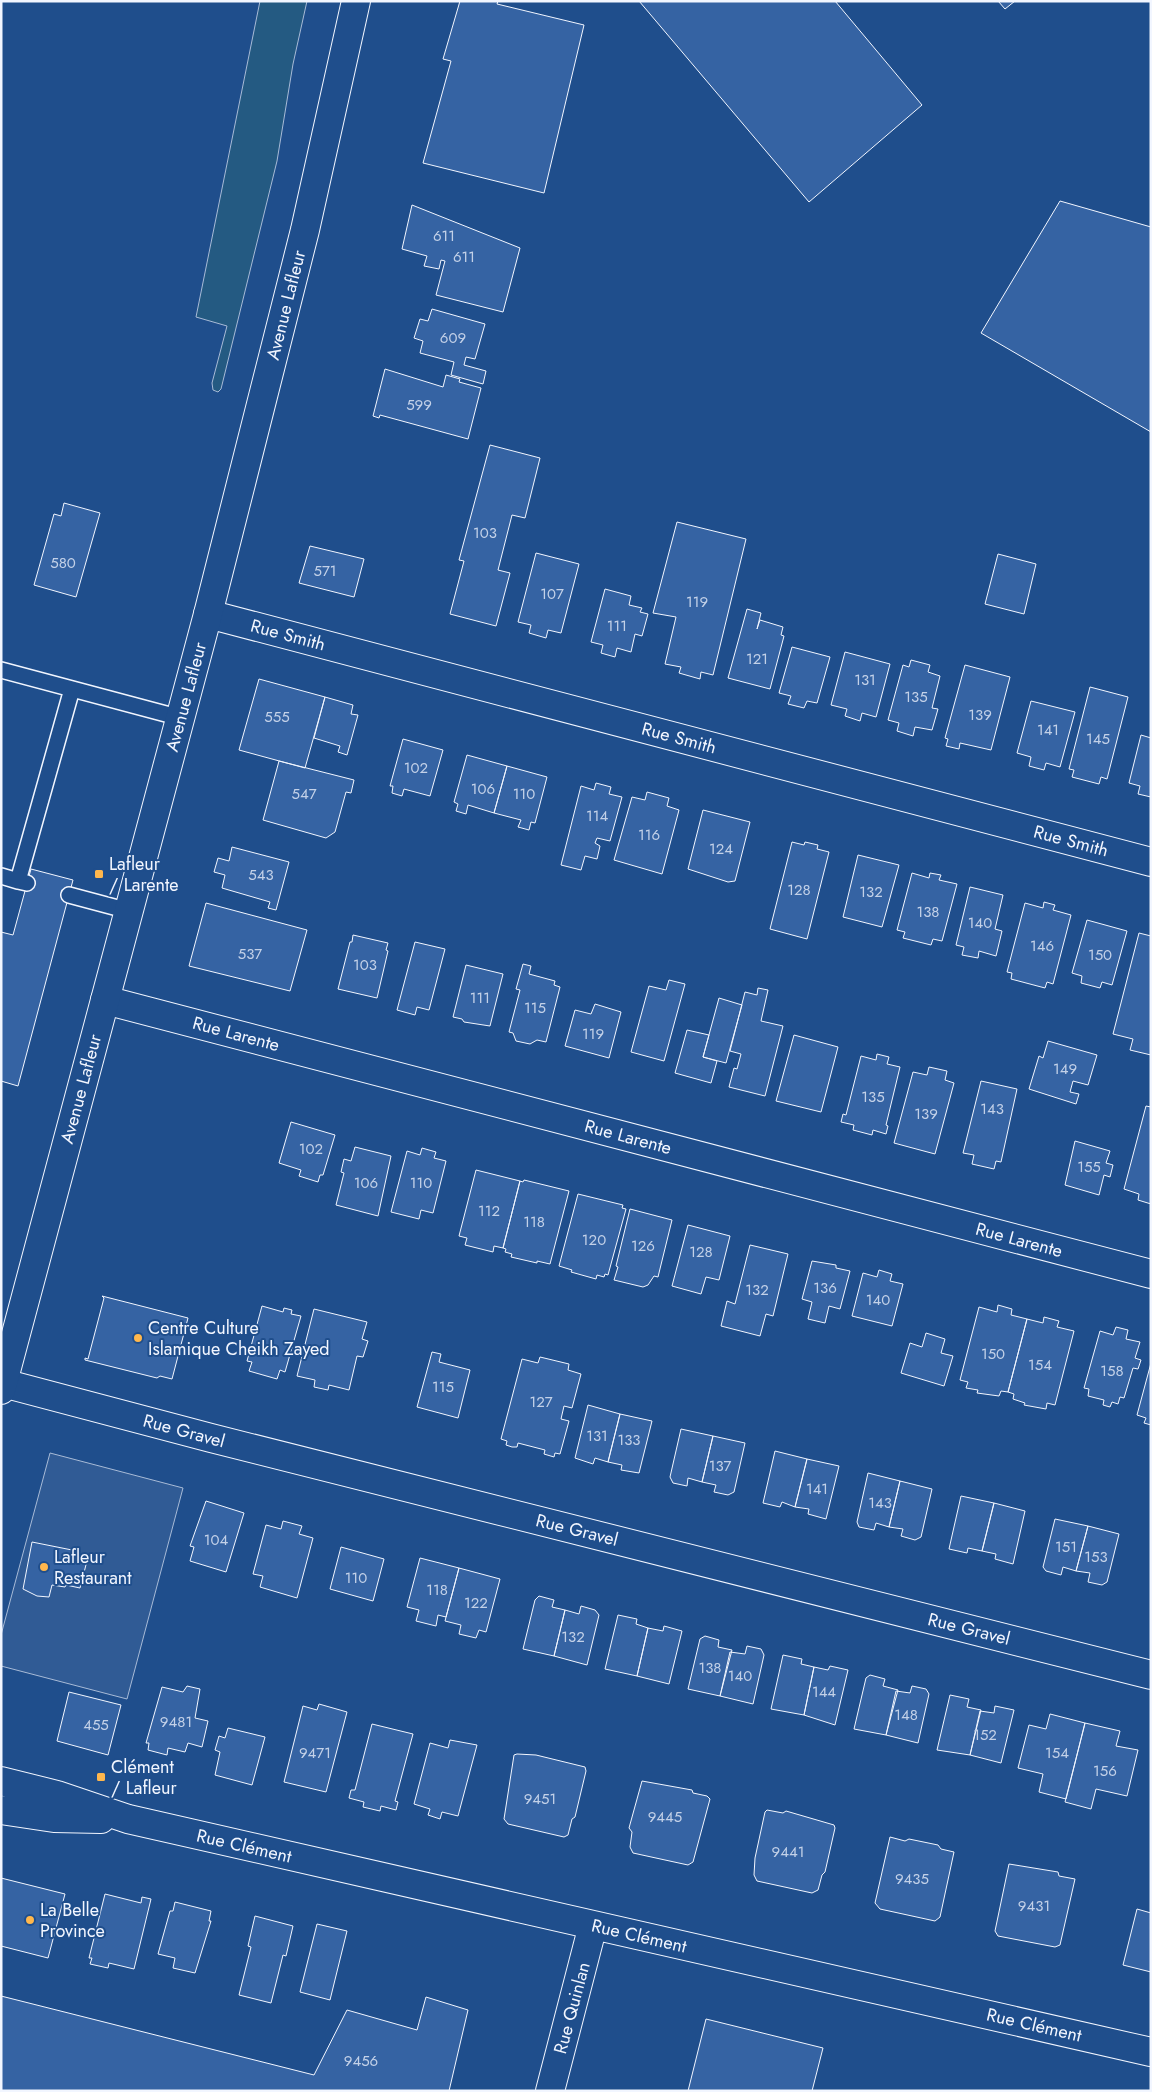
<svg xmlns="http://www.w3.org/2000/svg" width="1152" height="2092" font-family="Jost,sans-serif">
  <rect width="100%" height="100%" fill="#1f4e8c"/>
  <path fill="#245a82" stroke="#a8bbd7" d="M260,1H307L293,64L277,161L221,389L218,392L213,390L212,383L227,326L196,317Z"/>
  <path fill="#305b95" stroke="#a8bbd7" d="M50,1453L183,1488L127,1699L1,1666V1635Z"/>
  <path fill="#3563a3" stroke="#f2f6ff" d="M460,1H498L497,4L584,25L544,193L423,163L451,61L443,59Z
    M639,1H835L922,105L809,202Z
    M998,1H1015L1005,9Z
    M1060,201L1151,227V432L981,333Z
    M412,205L520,248L503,312L436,295L445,261L441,260L439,269L424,266L427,256L402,249Z
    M432,309L485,324L475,359L466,357L464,365L486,371L483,384L451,375L454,362L420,353L423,341L414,338L420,319L428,321Z
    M385,369L443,387L446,375L460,379L459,382L481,388L468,439L380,415L379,418L373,416Z
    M490,445L540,458L525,518L512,515L498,570L510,573L496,626L450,614L464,561L459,560Z
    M64,503L100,513L76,597L34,585L54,514L61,516Z
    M677,522L746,539L713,675L701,672L700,679L679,673L681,667L665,664L676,617L653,613Z
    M310,546L364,559L354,597L299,583Z
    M536,553L579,564L561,633L548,630L546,638L529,633L531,625L518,622Z
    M998,554L1036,564L1024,614L985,604Z
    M605,589L631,596L629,605L642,608L640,612L648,614L642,636L635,634L631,652L617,648L615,657L601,653L603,645L591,642Z
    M747,609L761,613L757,629L760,620L783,627L781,635L784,636L770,689L728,678Z
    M792,647L830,657L817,703L807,701L804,708L788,704L791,696L779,693Z
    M845,652L890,664L876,717L862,713L860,721L845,716L847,709L831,705Z
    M911,660L930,665L928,672L940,676L932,708L938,709L932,730L915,727L913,736L897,731L899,723L888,720L903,665L909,667Z
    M965,665L1010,677L991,750L960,743L959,749L946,746L948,739L945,738Z
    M259,679L325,697L305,768L239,750Z
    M1090,687L1128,697L1107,779L1101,777L1099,784L1072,777L1074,770L1069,769Z
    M325,697L353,705L351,714L358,715L347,755L338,752L340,746L314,738Z
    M1031,701L1075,712L1060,767L1046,763L1044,770L1029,766L1031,757L1017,753Z
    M1141,735L1151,738V797L1138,794L1140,786L1129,783Z
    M403,739L443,750L430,796L404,789L402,796L392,793L393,786H390Z
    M467,755L507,766L494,813L468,805L466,814L456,811L458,804L454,802Z
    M279,761L354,780L351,793L346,792L335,832L326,838L263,820Z
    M507,766L547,777L535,823L531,822L529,830L518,827L521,820L494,813Z
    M596,783L611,787L609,794L622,797L610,841L597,838L595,843L600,846L597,859L585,856L581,870L561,865L581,786L594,790Z
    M647,792L669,798L667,806L679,810L662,874L614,860L632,797L645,800Z
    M703,810L750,822L735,881L728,882L688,869Z
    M792,842L804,845L805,842L818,845L817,849L829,852L807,939L770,929Z
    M232,847L289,862L276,910L268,908L270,902L222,888L225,875L214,872L218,858L229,861Z
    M858,855L899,865L882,927L843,917Z
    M31,869L73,880L18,1086L1,1081V932L13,935Z
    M912,873L929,878L930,873L941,875L939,880L957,884L942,941L933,939L931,945L903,938L905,932L897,930Z
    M970,887L1003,895L995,929L1002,931L996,956L979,951L978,958L962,955L964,947L956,945Z
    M1044,902L1055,905L1053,910L1071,915L1053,984L1047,982L1045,988L1011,979L1012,973L1007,972L1025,903L1043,908Z
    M206,903L307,930L290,991L189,966Z
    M1087,920L1127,931L1112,985L1102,982L1100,988L1081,983L1082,976L1072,973Z
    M1139,933L1151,936V1055L1130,1050L1133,1039L1113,1034Z
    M353,935L388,943L386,950L388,951L377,998L338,989L350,942H352Z
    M415,942L445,949L429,1010L417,1007L415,1015L397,1010Z
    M523,964L531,966L529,974L555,981L554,985L560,987L546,1042L537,1040L530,1044L516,1041L513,1033L509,1032L520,990L516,989Z
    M466,965L503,974L490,1026L464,1022L462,1019L453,1017Z
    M669,980L685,984L664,1061L631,1052L649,986L666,990Z
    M758,988L768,990L761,1021L783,1026L765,1096L729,1087L734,1068L737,1069L741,1054L730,1051L745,992L757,995Z
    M719,998L742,1005L726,1063L703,1057Z
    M595,1004L621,1012L609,1058L565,1046L575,1010L591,1014Z
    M687,1030L709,1035L703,1057L717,1061L711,1083L675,1073Z
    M794,1035L838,1047L821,1112L776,1101Z
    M1048,1041L1097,1055L1088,1085L1073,1081L1070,1092L1079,1094L1076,1104L1029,1089L1039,1056L1043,1058Z
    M877,1054L889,1057L887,1064L900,1067L886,1125L888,1126L886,1134L873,1130L872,1135L853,1130L854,1125L841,1122L843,1114L846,1115L861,1056L876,1060Z
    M929,1067L947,1071L945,1080L954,1083L935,1154L894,1143L913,1072L927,1075Z
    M981,1081L1017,1089L1001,1162L996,1161L994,1169L972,1164L974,1155L963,1153Z
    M1146,1106L1151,1107V1204L1138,1200L1139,1194L1124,1189Z
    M291,1122L335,1135L323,1175H320L318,1182L299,1176L301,1170L279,1163Z
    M1075,1141L1110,1151L1106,1163L1113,1165L1110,1177L1104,1175L1099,1195L1065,1185Z
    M355,1147L391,1156L378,1216L336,1205L344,1173L341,1172L344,1159L351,1161Z
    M422,1148L436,1152L434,1158L446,1161L433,1213L421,1210L419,1219L391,1212L407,1151L420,1155Z
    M476,1170L520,1181L503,1248L494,1246L493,1252L465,1245L467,1238L459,1236Z
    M524,1180L569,1191L550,1264L537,1261V1263L511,1257L512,1254L505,1252L506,1249L503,1248L520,1181L523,1182Z
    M578,1194L623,1205L622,1208L626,1209L608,1275L605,1274L604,1277L597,1275L596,1279L571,1272L572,1270L559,1266Z
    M630,1209L672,1220L658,1277L654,1276L648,1285L643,1287L614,1280L618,1267L616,1266Z
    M688,1225L730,1236L719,1280L706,1277L701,1294L672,1286Z
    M750,1245L788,1254L773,1316L766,1314L760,1336L721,1326L727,1301L735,1304Z
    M812,1261L836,1265V1268L850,1271L840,1309L829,1306L825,1323L808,1319L812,1302L802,1299Z
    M879,1270L892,1274L890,1281L903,1284L892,1326L852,1316L863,1273L877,1277Z
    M102,1296L188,1318L172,1379L160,1376L157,1378L85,1360V1358L88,1359L104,1298Z
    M998,1305L1012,1309L1011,1315L1027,1319L1008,1392L1001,1391L999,1396L977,1393L978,1390L966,1388L968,1382L960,1380L979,1307L997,1312Z
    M262,1306L283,1312L284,1308L292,1310L291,1314L301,1316L285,1372L280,1370L277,1379L249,1371L252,1362L247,1361Z
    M314,1309L367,1322L362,1339L368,1341L363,1357L357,1356L349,1390L329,1385L328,1390L314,1387L315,1380L297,1376Z
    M1044,1317L1059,1321L1057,1327L1074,1331L1055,1405L1047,1403L1046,1409L1024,1405L1025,1403L1013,1399L1014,1394L1008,1392L1027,1319L1043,1323Z
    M1116,1327L1128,1330L1126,1339L1140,1342L1135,1358L1141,1360L1138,1369L1133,1368L1124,1398L1120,1397L1118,1404L1112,1402L1110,1407L1103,1405L1104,1400L1088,1396L1089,1389L1084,1388L1100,1331L1113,1335Z
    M926,1333L945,1339L941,1353L953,1356L944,1386L901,1373L910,1343L922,1347Z
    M432,1352L441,1354L439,1362L470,1370L458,1418L417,1407Z
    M540,1357L569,1364L568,1370L581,1374L572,1408L564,1406L561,1419L569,1421L560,1454L555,1453L554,1457L544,1454L545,1450L518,1443L517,1447H512L506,1445L507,1441L501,1439L522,1359L538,1363Z
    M1151,1363V1425L1144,1423L1146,1418L1137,1415Z
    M588,1405L620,1414L608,1462L595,1458L593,1464L575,1458Z
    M620,1414L652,1421L639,1473L621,1470L622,1465L608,1462Z
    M681,1429L713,1436L702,1482L688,1478L687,1486L673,1483L670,1477Z
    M713,1436L745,1443L734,1492L728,1495L714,1492L716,1485L702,1482Z
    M775,1451L807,1459L795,1507L782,1502L780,1507L763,1503Z
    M807,1459L839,1466L826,1519L808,1514L809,1509L795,1507Z
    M868,1473L900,1481L889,1527L876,1523L874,1530L859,1527L857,1522Z
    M900,1481L932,1489L921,1537L915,1540L901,1536L903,1529L889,1527Z
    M961,1496L994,1503L982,1551L968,1548L967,1553L949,1549Z
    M206,1501L244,1513L226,1572L190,1561L194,1547L190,1546Z
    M994,1503L1025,1511L1013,1564L995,1559L996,1554L982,1551Z
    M1055,1519L1088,1526L1076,1571L1063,1567L1061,1575L1046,1571L1043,1567Z
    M283,1521L302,1526L299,1534L313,1538L297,1598L260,1587L263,1576L253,1574L266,1525L281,1529Z
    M1088,1526L1119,1534L1107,1582L1102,1585L1088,1582L1090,1573L1076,1571Z
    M32,1542L77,1551V1554L88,1557L80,1588L66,1585L65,1587L52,1585L49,1597L37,1596L23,1589Z
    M341,1547L384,1559L373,1601L330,1589Z
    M420,1558L459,1568L446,1617L438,1615L436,1626L416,1621L419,1610L407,1607Z
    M459,1568L500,1579L486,1632L479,1630L476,1638L459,1634L461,1625L445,1621Z
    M539,1596L554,1600L552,1607L565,1610L554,1656L523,1649L535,1600Z
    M581,1606L595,1610L599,1615L587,1665L554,1656L565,1610L579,1614Z
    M618,1615L637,1619L636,1624L648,1628L637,1676L605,1669Z
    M664,1626L682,1631L669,1684L637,1676L648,1628L663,1631Z
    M705,1636L719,1640L718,1647L732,1650L720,1696L688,1689L700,1639Z
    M747,1646L761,1649L764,1655L753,1704L720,1696L730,1652L745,1654Z
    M783,1655L802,1659L801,1664L814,1667L804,1715L771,1709Z
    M830,1666L848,1670L835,1725L804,1715L814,1667L828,1670Z
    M870,1675L885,1679L883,1686L898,1690L886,1735L854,1729L866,1678Z
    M187,1686L200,1689L195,1718L208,1721L202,1747L188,1743L185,1752L168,1748L167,1755L148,1750L149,1743H146L162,1687L183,1692Z
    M912,1686L926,1689L929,1694L918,1743L886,1735L896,1691L910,1693Z
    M69,1692L121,1705L108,1755L57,1741Z
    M950,1695L969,1699L967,1707L981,1710L970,1755L937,1750Z
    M319,1704L347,1712L326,1792L284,1782L303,1706L317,1710Z
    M995,1706L1014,1710L1001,1763L970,1755L980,1711L994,1713Z
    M1050,1714L1085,1723L1066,1799L1039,1792L1043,1774L1018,1768L1029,1725L1046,1729Z
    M1085,1723L1120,1731L1116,1746L1138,1750L1127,1796L1096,1789L1091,1809L1065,1802Z
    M372,1724L413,1734L395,1801L398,1802L396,1810L381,1806L380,1811L363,1807L364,1802L349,1798L351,1790H355Z
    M228,1728L265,1737L252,1785L215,1775L220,1752L215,1750L219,1736L225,1738Z
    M450,1740L477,1745L458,1816L442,1812L440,1819L428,1815L430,1809L414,1804L430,1743L448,1748Z
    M517,1754L536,1755L585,1767L586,1771L575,1817L572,1819L568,1835L564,1837L508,1824L504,1819L514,1755Z
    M642,1781L692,1790L693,1793L707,1796L710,1799L693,1862L688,1865L633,1853L630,1847L632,1832L629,1828Z
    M767,1810L783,1813L786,1811L834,1825L835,1828L825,1872L822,1875L818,1890L812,1893L757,1881L754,1875L755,1858L765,1812Z
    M890,1837L905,1841L909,1839L938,1845L941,1849L954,1852L940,1917L935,1921L880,1909L875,1903Z
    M1009,1864L1058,1872L1059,1876L1075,1879L1060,1945L1055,1947L998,1936L995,1931Z
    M1,1878L65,1894L48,1958L1,1946Z
    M105,1894L141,1903L142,1897L151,1899L134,1969L109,1963L108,1968L90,1964L92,1958H89Z
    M175,1902L211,1911L209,1921H211L195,1973L173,1968L175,1958L158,1954L170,1911H173Z
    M1137,1909L1151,1913V1972L1123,1965Z
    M255,1916L293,1926L286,1956L283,1955L271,2003L239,1995L251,1947L248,1946Z
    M317,1924L347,1931L330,2000L300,1992Z
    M1,1996L314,2075L347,2010L417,2030L426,1997L468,2010L449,2091H1Z
    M706,2019L823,2048L812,2091H688Z"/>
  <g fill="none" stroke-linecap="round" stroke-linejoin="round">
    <defs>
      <path id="lane" d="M1,670L181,718
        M1,876L18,881
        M27,883L18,881L72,689
        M69,895L129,911"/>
      <path id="street" d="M208,614L1151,862
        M105,1000L1151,1274
        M3,1383L211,1438L1151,1675
        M1,1781L57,1795L128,1819L1151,2052
        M1,1810L54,1818L101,1819
        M550,2091L593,1925"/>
      <path id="secondary" d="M1,1390L208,614L305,230L356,1"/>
    </defs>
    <use href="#lane" stroke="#f2f6ff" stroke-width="18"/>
    <use href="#street" stroke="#f2f6ff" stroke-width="30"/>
    <use href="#secondary" stroke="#f2f6ff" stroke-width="30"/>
    <use href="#lane" stroke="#1f4e8c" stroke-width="15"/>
    <use href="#street" stroke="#1f4e8c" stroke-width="28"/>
    <use href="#secondary" stroke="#1f4e8c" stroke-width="28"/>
  </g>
  <g fill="#ffb74d" stroke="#1f4e8c" stroke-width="2">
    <rect x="94" y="869" width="10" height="10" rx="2.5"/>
    <circle cx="138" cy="1338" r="5"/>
    <circle cx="44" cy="1567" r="5"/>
    <rect x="96" y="1772" width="10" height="10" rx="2.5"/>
    <circle cx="30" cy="1920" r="5"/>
  </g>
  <g text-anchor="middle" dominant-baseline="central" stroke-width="4" stroke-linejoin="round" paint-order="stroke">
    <g font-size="15" fill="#c3d1e8">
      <text x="444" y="236">611</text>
      <text x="464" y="257">611</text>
      <text x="453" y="338">609</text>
      <text x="419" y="405">599</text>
      <text x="485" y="533">103</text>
      <text x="63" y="563">580</text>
      <text x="325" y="571">571</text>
      <text x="552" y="594">107</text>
      <text x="697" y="602">119</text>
      <text x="617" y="626">111</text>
      <text x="757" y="659">121</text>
      <text x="865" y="680">131</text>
      <text x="916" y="697">135</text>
      <text x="980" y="715">139</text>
      <text x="277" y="717">555</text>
      <text x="1048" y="730">141</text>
      <text x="1098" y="739">145</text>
      <text x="416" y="768">102</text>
      <text x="483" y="789">106</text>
      <text x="304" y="794">547</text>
      <text x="524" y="794">110</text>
      <text x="597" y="816">114</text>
      <text x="649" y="835">116</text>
      <text x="721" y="849">124</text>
      <text x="261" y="875">543</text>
      <text x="799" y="890">128</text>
      <text x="871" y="892">132</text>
      <text x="928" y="912">138</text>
      <text x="980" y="923">140</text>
      <text x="1042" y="946">146</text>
      <text x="250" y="954">537</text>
      <text x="1100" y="955">150</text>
      <text x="365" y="965">103</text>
      <text x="480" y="998">111</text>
      <text x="535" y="1008">115</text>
      <text x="593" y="1034">119</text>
      <text x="1065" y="1069">149</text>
      <text x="873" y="1097">135</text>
      <text x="992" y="1109">143</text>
      <text x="926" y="1114">139</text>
      <text x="311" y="1149">102</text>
      <text x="1089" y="1167">155</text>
      <text x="366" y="1183">106</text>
      <text x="421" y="1183">110</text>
      <text x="489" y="1211">112</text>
      <text x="534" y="1222">118</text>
      <text x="594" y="1240">120</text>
      <text x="643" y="1246">126</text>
      <text x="701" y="1252">128</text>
      <text x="825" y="1288">136</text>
      <text x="757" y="1290">132</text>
      <text x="878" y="1300">140</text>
      <text x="993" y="1354">150</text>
      <text x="1040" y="1365">154</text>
      <text x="1112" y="1371">158</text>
      <text x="443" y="1387">115</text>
      <text x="541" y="1402">127</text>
      <text x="597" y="1436">131</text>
      <text x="629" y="1440">133</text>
      <text x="720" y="1466">137</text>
      <text x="817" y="1489">141</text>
      <text x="880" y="1503">143</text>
      <text x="216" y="1540">104</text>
      <text x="1066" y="1547">151</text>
      <text x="1096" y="1557">153</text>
      <text x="356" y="1578">110</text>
      <text x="437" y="1590">118</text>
      <text x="476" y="1603">122</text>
      <text x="573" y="1637">132</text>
      <text x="710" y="1668">138</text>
      <text x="740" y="1676">140</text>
      <text x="824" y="1692">144</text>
      <text x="906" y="1715">148</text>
      <text x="176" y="1722">9481</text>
      <text x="96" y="1725">455</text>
      <text x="985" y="1735">152</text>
      <text x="315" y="1753">9471</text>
      <text x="1057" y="1753">154</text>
      <text x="1105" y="1771">156</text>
      <text x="540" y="1799">9451</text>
      <text x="665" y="1817">9445</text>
      <text x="788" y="1852">9441</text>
      <text x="912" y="1879">9435</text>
      <text x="1034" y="1906">9431</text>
      <text x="361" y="2061">9456</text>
    </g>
    <g font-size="18" fill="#f2f6ff" stroke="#1f4e8c">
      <text transform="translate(286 305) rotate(-76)">Avenue Lafleur</text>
      <text transform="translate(288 635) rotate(15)">Rue Smith</text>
      <text transform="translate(186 697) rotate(-75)">Avenue Lafleur</text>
      <text transform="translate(679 738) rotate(15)">Rue Smith</text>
      <text transform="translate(1071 841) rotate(15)">Rue Smith</text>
      <text transform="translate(236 1034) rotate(15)">Rue Larente</text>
      <text transform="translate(81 1089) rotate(-75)">Avenue Lafleur</text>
      <text transform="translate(628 1137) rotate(15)">Rue Larente</text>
      <text transform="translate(1019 1240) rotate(15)">Rue Larente</text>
      <text transform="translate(184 1431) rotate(15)">Rue Gravel</text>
      <text transform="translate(577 1530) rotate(14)">Rue Gravel</text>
      <text transform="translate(969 1629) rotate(14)">Rue Gravel</text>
      <text transform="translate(244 1846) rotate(13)">Rue Clément</text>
      <text transform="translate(639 1936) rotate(13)">Rue Clément</text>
      <text transform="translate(572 2008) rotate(-75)">Rue Quinlan</text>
      <text transform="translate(1034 2025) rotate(13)">Rue Clément</text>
    </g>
    <g font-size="18" fill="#f2f6ff" stroke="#1f4e8c" text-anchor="start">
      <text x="109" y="864">Lafleur<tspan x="109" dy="21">/ Larente</tspan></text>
      <text x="148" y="1328">Centre Culture<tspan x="148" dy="21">Islamique Cheikh Zayed</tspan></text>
      <text x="54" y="1557">Lafleur<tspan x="54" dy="21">Restaurant</tspan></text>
      <text x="111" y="1767">Clément<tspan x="111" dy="21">/ Lafleur</tspan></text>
      <text x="40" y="1910">La Belle<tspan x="40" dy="21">Province</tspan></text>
    </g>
  </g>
  <rect width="1152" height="2092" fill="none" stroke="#f2f6ff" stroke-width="5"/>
</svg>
